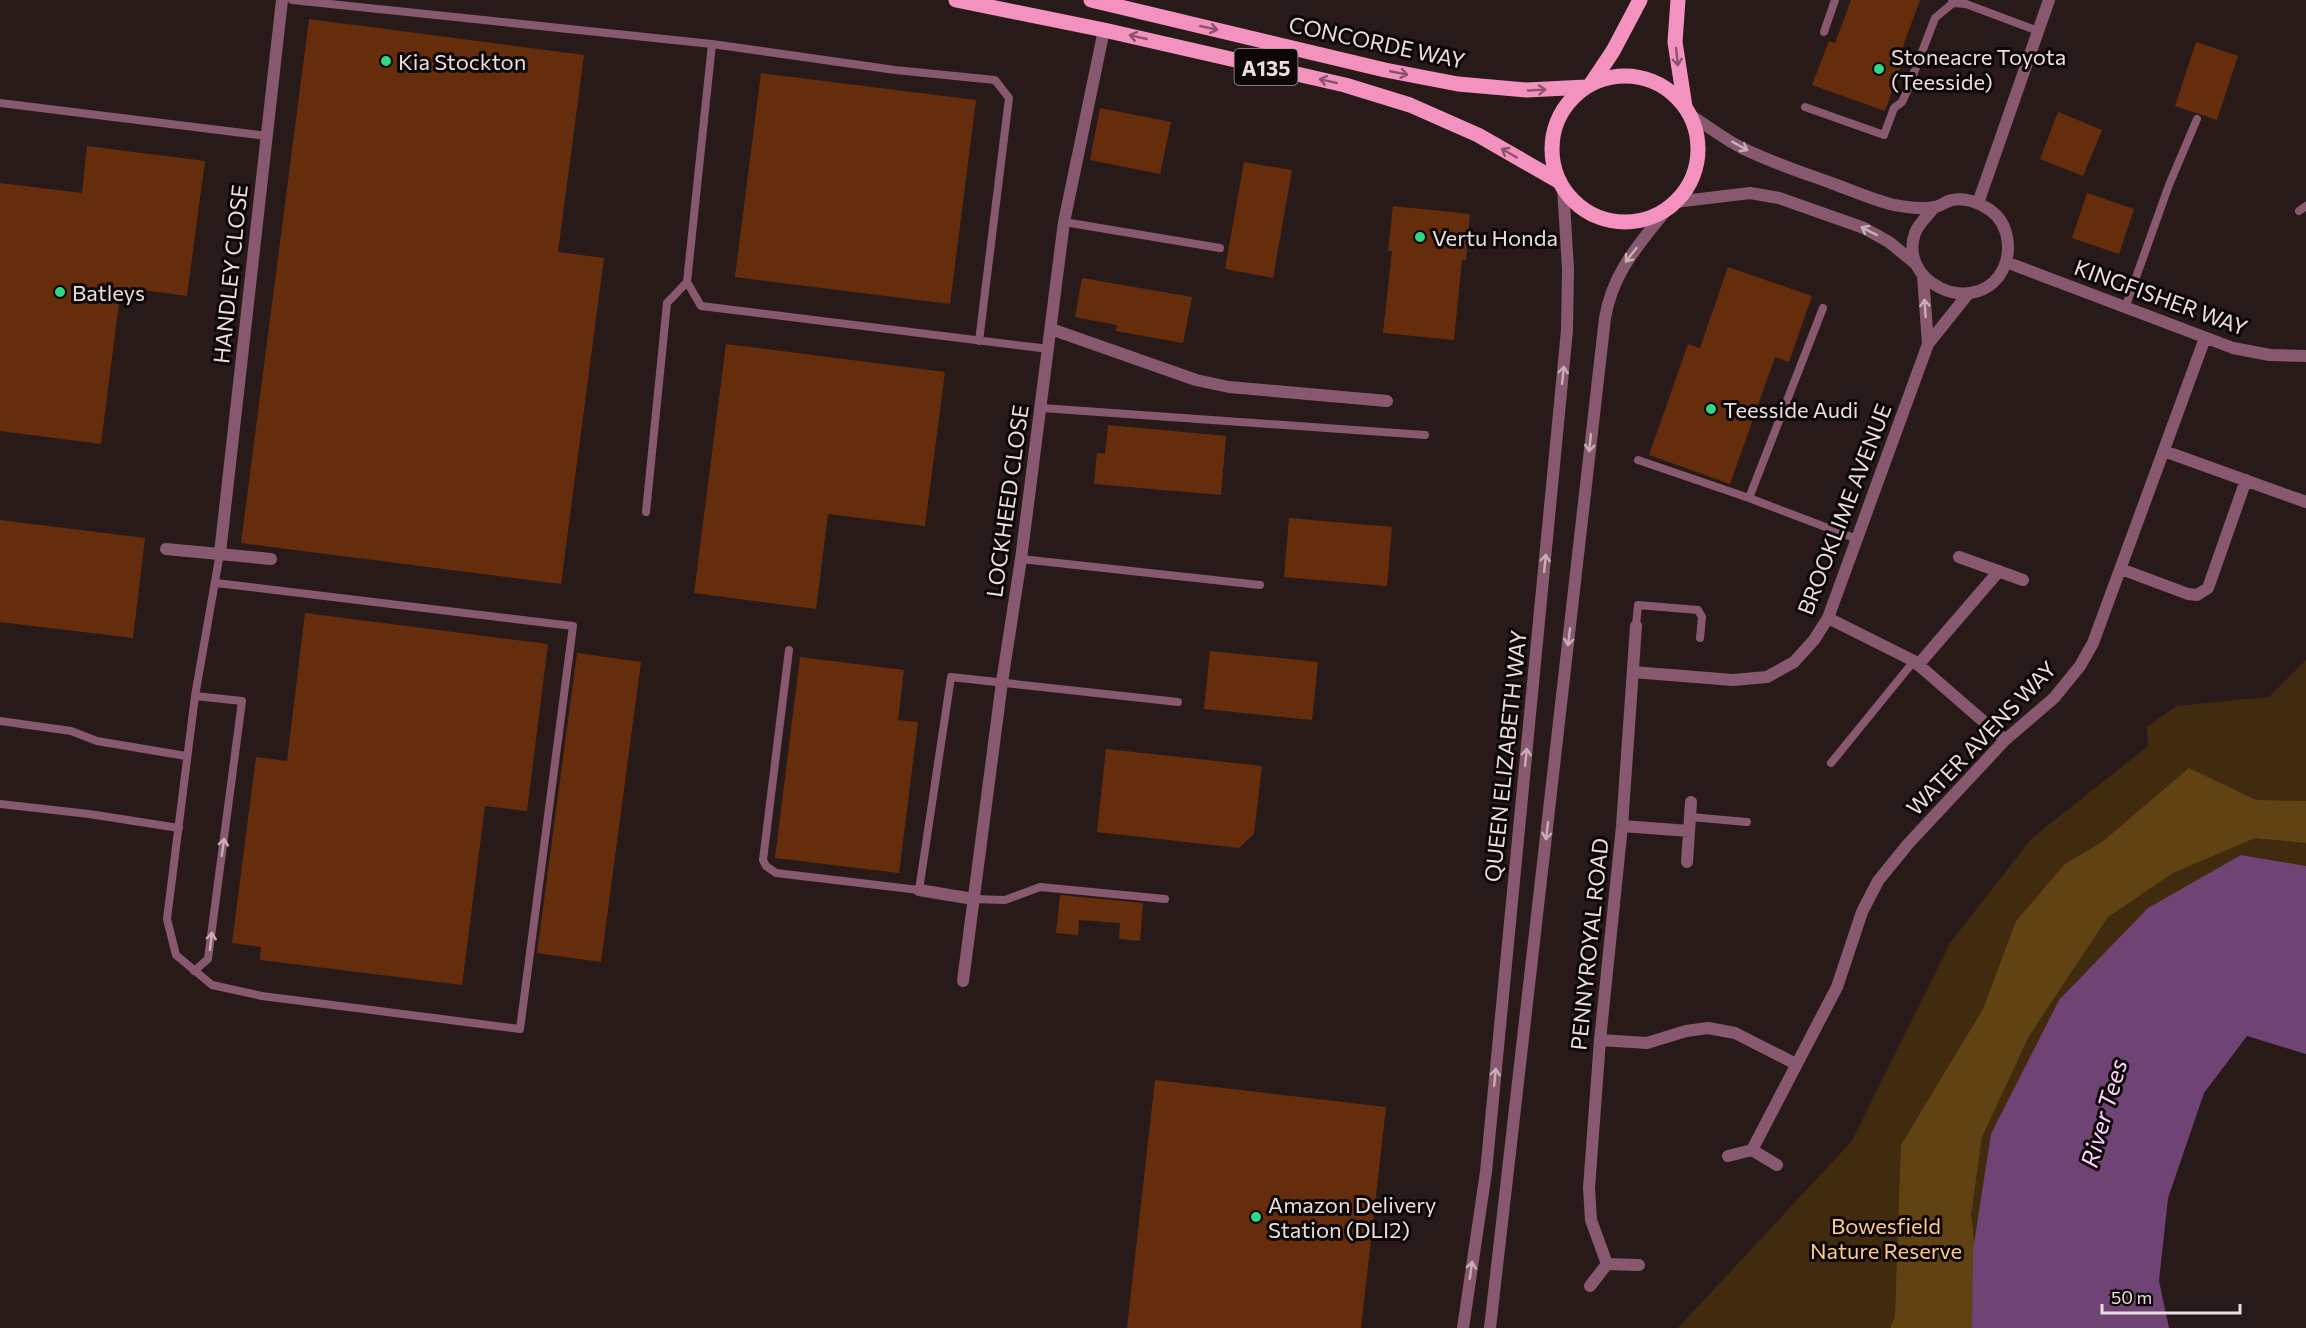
<svg xmlns="http://www.w3.org/2000/svg" width="2306" height="1328" font-family="Commissioner,sans-serif">
  <rect width="100%" height="100%" fill="#291a1a"/>
  <path fill="#402b0e" d="M2306,660V866L2241,855L1972,1328H1678L1852,1141L1950,943L2032,838L2148,746L2147,727L2176,706L2269,697Z"/>
  <path fill="#614213" d="M2189,768L2256,800L2306,801V843L2255,838L2173,873L2108,917L2029,1036L1982,1137L1971,1215L1985,1328H1890L1895,1316L1901,1145L1983,1009L2016,921L2065,864L2102,842Z"/>
  <path fill="#6f4373" d="M2241,855L2306,866V1054L2247,1036L2204,1093L2168,1198L2159,1281L2169,1328H1972L1973,1250L1991,1134L2059,1000L2148,908Z"/>
  <path fill="#662d0d" d="M1851,0H1920L1896,65L1901,67L1885,111L1812,85L1829,41L1835,43Z
    M309,19L584,55L558,252L604,258L561,584L241,543Z
    M2196,42L2238,56L2217,120L2175,106Z
    M761,73L976,100L950,304L735,277Z
    M1100,108L1171,122L1160,174L1090,160Z
    M2058,112L2102,130L2083,176L2040,159Z
    M87,146L205,161L187,296L121,287L101,444L0,431V183L82,193Z
    M1244,162L1292,170L1273,278L1225,269Z
    M2087,193L2134,209L2119,254L2072,238Z
    M1393,206L1470,214L1466,260H1462L1454,340L1383,333L1392,251H1388Z
    M1728,267L1812,296L1789,362L1775,357L1730,484L1649,455L1688,344L1700,348Z
    M1082,278L1192,297L1183,343L1116,331L1117,325L1075,317Z
    M726,344L945,372L925,526L828,514L816,609L694,593Z
    M1108,425L1226,436L1221,495L1094,484L1097,453L1105,454Z
    M1289,518L1392,527L1387,586L1284,577Z
    M0,520L145,538L133,638L0,622Z
    M305,613L548,644L527,811L485,806L462,985L260,960L261,947L232,943L256,757L287,761Z
    M1210,651L1318,662L1312,720L1204,709Z
    M577,653L641,662L601,962L537,953Z
    M800,657L904,670L898,720L918,722L899,873L775,858Z
    M1106,749L1262,766L1254,834L1239,848L1097,832Z
    M1060,895L1143,903L1140,941L1119,939L1120,923L1079,920L1078,935L1056,933Z
    M1155,1080L1386,1107L1361,1328H1127Z"/>
  <g fill="none" stroke-linecap="round" stroke-linejoin="round">
    <path stroke="#88596e" stroke-width="8" d="M292,0L712,44L687,282L701,306L1049,349
      M1952,0L1953,3L1966,4L2038,31
      M1824,32L1835,0
      M712,44L895,70L995,80L1009,98L979,341
      M0,103L267,136
      M1805,107L1884,135L1894,108L1902,102L1907,91L1935,18L1953,3
      M2299,211L2306,206
      M1064,222L1220,248
      M2125,308L2169,185L2197,119
      M1042,408L1425,435
      M1638,460L1749,498L1857,539
      M1749,498L1823,308
      M646,512L667,303L687,282
      M1021,559L1260,585
      M216,583L573,626L520,1029L262,996L212,985L176,955L167,919L195,696L220,553
      M1636,626L1638,605L1698,610L1702,617L1700,638
      M789,650L763,860L766,866L776,873L919,890L951,677L1178,702
      M0,721L71,731L97,741L186,756
      M1831,763L1914,661
      M0,804L89,814L179,828
      M1690,817L1747,822
      M973,899L1005,900L1040,887L1165,899
      M194,971L208,959L242,701L195,696"/>
    <path stroke="#88596e" stroke-width="12" d="M1690,115C1708,126 1725,140 1744,149C1773,163 1804,173 1834,184C1853,191 1873,200 1894,205C1905,207 1924,209 1935,207C1941,206 1946,201 1952,200C1965,197 1980,203 1990,210C2011,225 2013,256 1999,276C1969,316 1898,281 1915,233C1918,224 1929,215 1934,207
      M1675,202L1750,193L1779,198L1864,228L1889,242L1916,264
      M1978,203L2049,0
      M2006,262L2233,348L2270,355L2306,356
      M1923,276L1928,344L1968,294
      M1051,329L1196,380L1229,387L1387,401
      M2164,451L2306,502
      M166,549L271,559
      M220,553L282,0
      M1959,557L2023,580
      M2121,569L2188,594L2197,595L2208,588L2246,480
      M1828,618L1914,661L2005,740
      M1918,665L1999,571
      M1633,672L1733,680L1767,677L1794,662L1814,640L1828,618L1928,344
      M1622,826L1689,831
      M1687,862L1691,802
      M919,890L973,899
      M963,981L1002,682L1021,559L1064,222L1104,30
      M1600,1040L1647,1043L1686,1031L1708,1028L1735,1033L1796,1064
      M1752,1150L1777,1165
      M1728,1156L1752,1150L1837,987L1862,912L1878,881L1908,844L2005,740L2054,698L2080,666L2093,643L2205,338
      M1607,1264L1591,1220L1589,1188L1600,1040L1622,826L1636,626
      M1590,1286L1607,1264L1639,1265"/>
    <path stroke="#88596e" stroke-width="12" d="M1463,1328L1486,1172L1567,330L1568,269L1563,187
      M1490,1328L1605,318C1613,271 1639,245 1667,209"/>
    <path stroke="#f492bf" stroke-width="15" d="M956,0L1104,30L1345,85L1410,105L1478,135L1560,182
      M1091,0L1385,70L1458,84L1527,90L1586,87
      M1678,0L1675,42L1685,107
      M1552 149a73 73 0 1 1 146 0a73 73 0 1 1-146 0Z
      M1591,84L1613,51L1640,0"/>
  </g>
  <defs><path id="oneway-shaft" d="M-6 0H5M1.5-3L5.5 0L1.5 3" fill="none" stroke-width="1.6" stroke-linecap="round" stroke-linejoin="round" transform="scale(1.5)"/></defs>
  <g stroke="#8c536c">
    <use href="#oneway-shaft" transform="translate(1209 28) rotate(13)"/>
    <use href="#oneway-shaft" transform="translate(1138 37) rotate(-167)"/>
    <use href="#oneway-shaft" transform="translate(1677 57) rotate(84)"/>
    <use href="#oneway-shaft" transform="translate(1399 73) rotate(11)"/>
    <use href="#oneway-shaft" transform="translate(1328 81) rotate(-167)"/>
    <use href="#oneway-shaft" transform="translate(1537 90) rotate(-3)"/>
    <use href="#oneway-shaft" transform="translate(1509 153) rotate(-150)"/>
  </g>
  <g stroke="#c7afb6">
    <use href="#oneway-shaft" transform="translate(1740 146) rotate(29)"/>
    <use href="#oneway-shaft" transform="translate(1869 231) rotate(-153)"/>
    <use href="#oneway-shaft" transform="translate(1631 255) rotate(128)"/>
    <use href="#oneway-shaft" transform="translate(1925 308) rotate(-94)"/>
    <use href="#oneway-shaft" transform="translate(1563 375) rotate(-84)"/>
    <use href="#oneway-shaft" transform="translate(1590 443) rotate(96)"/>
    <use href="#oneway-shaft" transform="translate(1545 563) rotate(-84)"/>
    <use href="#oneway-shaft" transform="translate(1569 637) rotate(97)"/>
    <use href="#oneway-shaft" transform="translate(1526 757) rotate(-84)"/>
    <use href="#oneway-shaft" transform="translate(1547 831) rotate(97)"/>
    <use href="#oneway-shaft" transform="translate(223 847) rotate(-82)"/>
    <use href="#oneway-shaft" transform="translate(211 941) rotate(-83)"/>
    <use href="#oneway-shaft" transform="translate(1495 1077) rotate(-84)"/>
    <use href="#oneway-shaft" transform="translate(1471 1270) rotate(-82)"/>
  </g>
  <g fill="#2fd883" stroke="#0d0707" stroke-width="2">
    <circle cx="386" cy="61" r="6"/>
    <circle cx="1879" cy="69" r="6"/>
    <circle cx="1420" cy="237" r="6"/>
    <circle cx="60" cy="292" r="6"/>
    <circle cx="1711" cy="409" r="6"/>
    <circle cx="1256" cy="1217" r="6"/>
  </g>
  <g text-anchor="middle" dominant-baseline="central" stroke-width="6" stroke-linejoin="round" paint-order="stroke">
    <rect fill="#0d0707" stroke="#a79d9d" stroke-width="1.5" x="1234.5" y="49" width="63" height="36" rx="4.5"/>
    <g font-size="21" font-weight="bold" fill="#e9dddd">
      <text x="1266" y="67">A135</text>
    </g>
    <g font-size="22" fill="#e9dddd" stroke="#0d0707">
      <text transform="translate(1377 42) rotate(12)">CONCORDE WAY</text>
      <text transform="translate(230 274) rotate(-84)">HANDLEY CLOSE</text>
      <text transform="translate(2161 297) rotate(20)">KINGFISHER WAY</text>
      <text transform="translate(1007 501) rotate(-82)">LOCKHEED CLOSE</text>
      <text transform="translate(1844 509) rotate(-69)">BROOKLIME AVENUE</text>
      <text transform="translate(1981 738) rotate(-46)">WATER AVENS WAY</text>
      <text transform="translate(1505 756) rotate(-84)">QUEEN ELIZABETH WAY</text>
      <text transform="translate(1589 944) rotate(-84)">PENNYROYAL ROAD</text>
    </g>
    <g font-size="22" fill="#e9dddd" stroke="#0d0707" text-anchor="start">
      <text x="1891" y="56">Stoneacre Toyota<tspan x="1891" dy="25">(Teesside)</tspan></text>
      <text x="398" y="61">Kia Stockton</text>
      <text x="1432" y="237">Vertu Honda</text>
      <text x="72" y="292">Batleys</text>
      <text x="1723" y="409">Teesside Audi</text>
      <text x="1268" y="1204">Amazon Delivery<tspan x="1268" dy="25">Station (DLI2)</tspan></text>
    </g>
    <g font-size="22" fill="#fac989" stroke="#0d0707">
      <text x="1886" y="1225">Bowesfield<tspan x="1886" dy="25">Nature Reserve</tspan></text>
    </g>
    <g font-size="24" font-style="italic" fill="#fbd2ff" stroke="#0d0707">
      <text transform="translate(2103 1113) rotate(-74)">River Tees</text>
    </g>
  </g>
  <path d="M2102 1304v9h138v-9" fill="none" stroke="#e9dddd" stroke-width="3"/>
  <text x="2111" y="1304" font-size="18" fill="#e9dddd" stroke="#0d0707" stroke-width="4.5" paint-order="stroke">50 m</text>
</svg>
